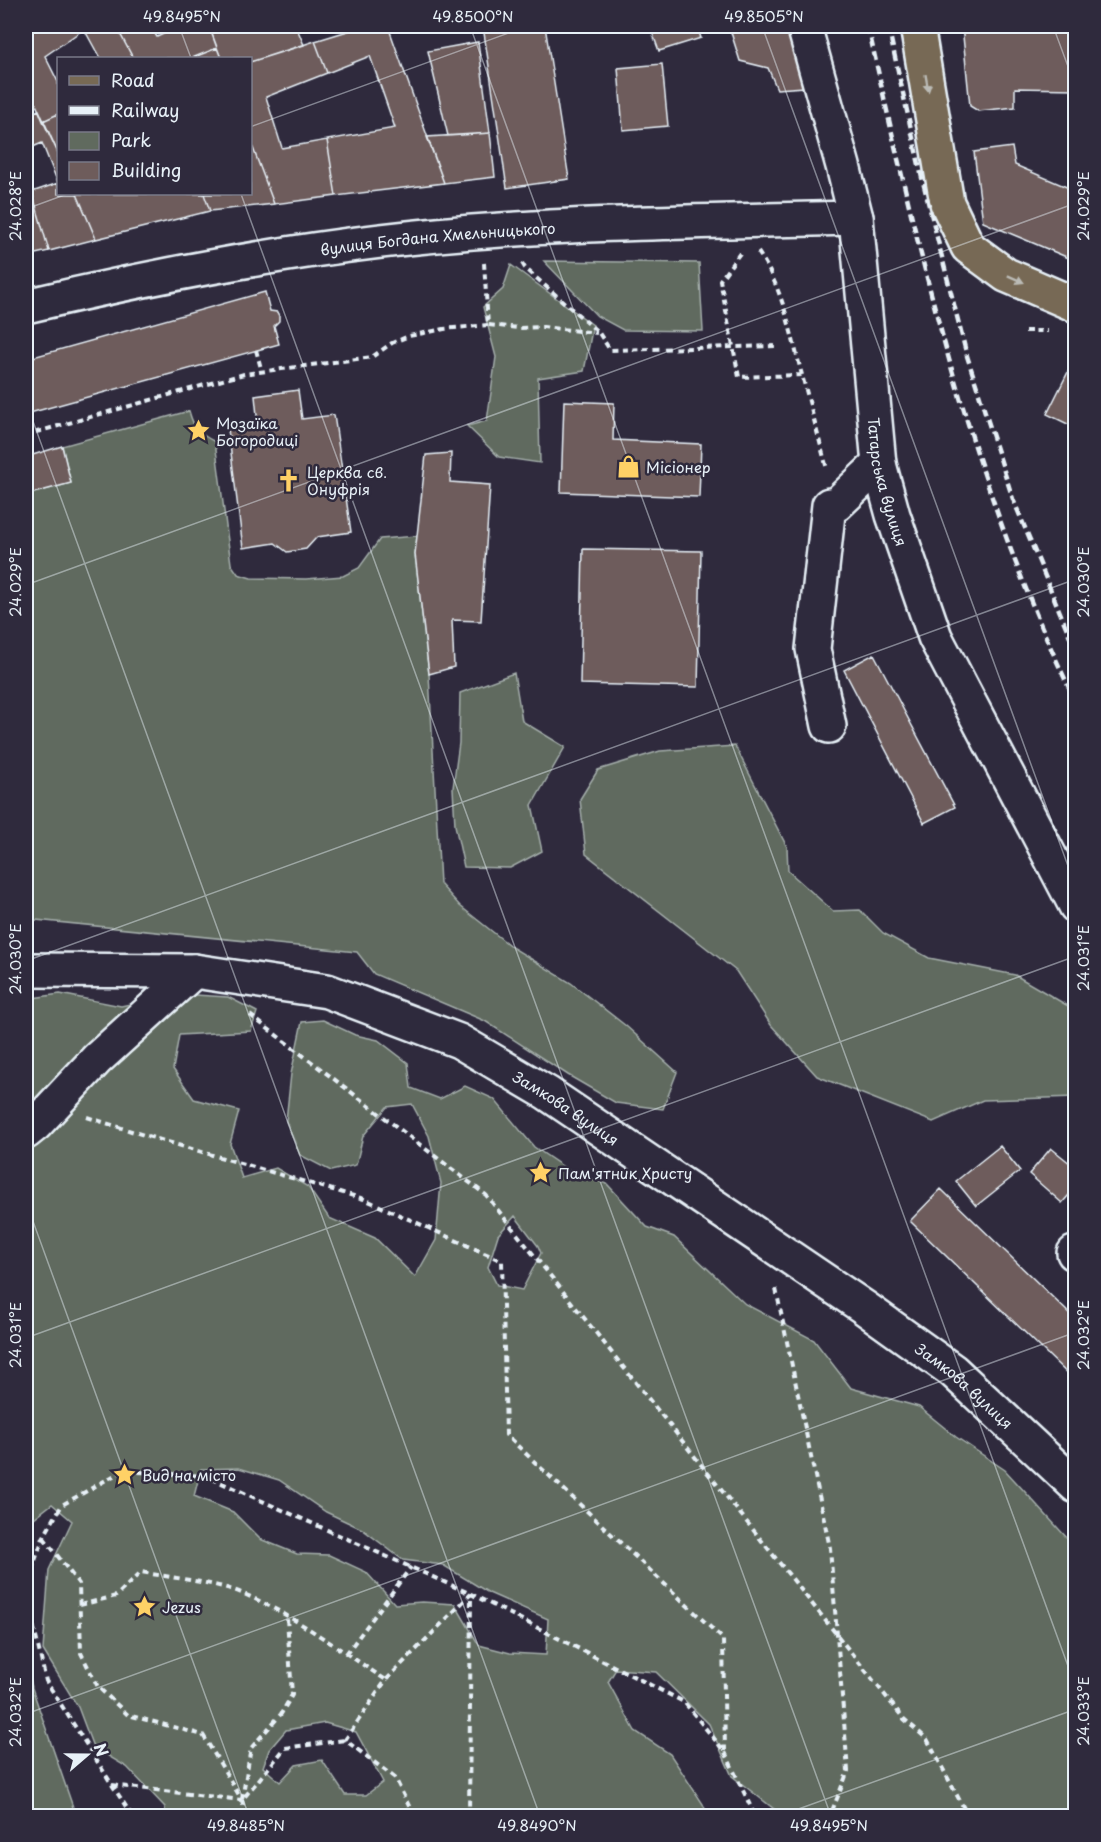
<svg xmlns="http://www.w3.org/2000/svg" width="1101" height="1842" font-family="'Playpen Sans',sans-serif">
  <rect width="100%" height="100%" fill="#2f2a3d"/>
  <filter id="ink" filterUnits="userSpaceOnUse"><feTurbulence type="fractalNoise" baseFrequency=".0167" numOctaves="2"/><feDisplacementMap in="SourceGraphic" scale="12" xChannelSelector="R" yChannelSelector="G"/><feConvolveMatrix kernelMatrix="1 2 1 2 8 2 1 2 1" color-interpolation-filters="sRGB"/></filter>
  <g filter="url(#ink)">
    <path fill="#606a5e" stroke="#a4aeab" stroke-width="1.5" fill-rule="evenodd" d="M544,261L699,263L703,331L623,330L597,316Z
      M511,265L593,325L584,371L538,378L540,463L499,457L467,426L487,421L496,357L483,307L503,289Z
      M189,411C194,429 198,433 215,442L231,564L238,574L251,578L306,579L343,576L359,568L380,539L417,536L415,554L429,674L440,884L460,906L513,948L571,983L626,1026L677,1072L663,1109L616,1103L568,1075L485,1021L374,974L357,952L26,919V495L71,483L62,446Z
      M514,673L522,721L565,747L532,805L542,851L510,868L464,867L455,825L453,788L459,743L460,693Z
      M735,746L787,847L788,871L833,911L860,910L883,933L929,958L1015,975L1075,1010V1097L983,1100L933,1122L817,1076L771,1025L736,971L586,854L580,799L598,770L660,751Z
      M60,994L121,1006L178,994L228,997L257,1012L251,1031L179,1035L173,1069L194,1099L239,1111L230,1144L242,1178L276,1168L308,1187L329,1218L375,1238L415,1277L436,1240L441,1183L429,1136L412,1104L387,1107L363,1136L356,1165L331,1171L300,1155L286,1121L291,1074L302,1022L323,1020L355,1035L378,1040L408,1063L411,1088L440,1099L465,1086L494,1099L534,1147L571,1172L607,1184L647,1227L674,1237L745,1304L814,1340L851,1388L919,1407L956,1437L1005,1470L1067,1538L1075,1544V1816H783L732,1776L709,1724L656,1672L616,1669L608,1682L635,1731L670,1754L703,1804L708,1816H164L165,1807L127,1767L93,1747L78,1707L43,1650L49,1570L72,1521L52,1504L29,1522L26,1538V999ZM515,1216L538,1246L541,1253L522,1290L497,1285L488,1267L498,1235ZM239,1468L279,1480L326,1512L362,1529L403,1560L443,1565L489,1593L548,1619L546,1655L510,1653L479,1645L455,1604L422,1602L395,1604L366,1572L329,1555L297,1554L260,1539L233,1512L194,1496L201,1469ZM325,1723L356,1732L383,1782L366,1795H345L322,1760L296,1765L280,1782L263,1767L269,1750L286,1730Z
      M26,1657L32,1688L76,1816H26Z"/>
    <path fill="#6e5c5b" stroke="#e8f1f8" stroke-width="1.5" d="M26,26H116L133,58H100L84,29L45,56L58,82V114L43,121L26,80Z
      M116,26H150L157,37L180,26H209L217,48L192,58H133Z
      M209,26H240L242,30L258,26H296L304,45L250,62V58H221Z
      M364,26H388L444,183L336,196L327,140L395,128L370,56L327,73L315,41Z
      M483,26H545L569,179L507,188Z
      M650,26H697L701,38L659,51Z
      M729,26H786L804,87L777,89L768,68L740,61Z
      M962,26H1076V89L1015,88V107L978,111L970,106Z
      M315,41L327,73L266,97L282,148L327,140L336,196L274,204L250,140V62Z
      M478,42L490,133L448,136L428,51Z
      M217,48L221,58H192Z
      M662,64L668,126L623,130L618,68Z
      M39,110L58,153V183L42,143L26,150V115Z
      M58,114V153L43,121Z
      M490,133L495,177L444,183L427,137Z
      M250,140L274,204L210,211L204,194H250Z
      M1012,147L1015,165L1076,191V261L983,222L974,152Z
      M58,183V194H77L96,239L49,251L32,192Z
      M32,192L49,251L26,256V194Z
      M77,194H204L210,211L96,239Z
      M265,292L270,311L277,312L279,316V321L274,326L279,344L26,414V359Z
      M1076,356V428L1047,414Z
      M298,390L302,419L334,415L351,532L317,537L306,549L287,552L275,543L243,548L228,429L258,425L255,396Z
      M564,401L614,403L613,440L701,444L699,497L561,492Z
      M62,446L71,483L26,495V457Z
      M451,453L450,482L490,485L481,621L452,620L454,667L429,674L415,554L426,455Z
      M583,549L701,551L698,687L580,684Z
      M874,654L955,807L924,823L844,670Z
      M1000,1146L1020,1171L976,1206L956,1181Z
      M1051,1148L1076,1168V1187L1062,1203L1029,1174Z
      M941,1189L1076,1320V1382L910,1221Z"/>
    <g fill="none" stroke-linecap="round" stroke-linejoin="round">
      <defs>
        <g id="minor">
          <path id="s1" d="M804,26L843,166L856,218L879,464L893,515L935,637L1076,906"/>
          <path id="s2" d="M26,306C182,269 340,240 501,230C619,222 738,221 856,218"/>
          <path d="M829,726L813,649L829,505L837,504L879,464"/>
          <path id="s3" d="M26,970L194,971L327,991L459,1041L547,1093L865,1308L953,1371L1076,1486"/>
          <path d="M26,1132L36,1124L97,1059L194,971"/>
          <path d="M1074,1253L1076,1254"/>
        </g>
        <path id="major" d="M917,26L947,203L968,247L1006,275L1076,305"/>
      </defs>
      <use href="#minor" stroke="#e8f1f8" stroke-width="38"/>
      <use href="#major" stroke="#e8f1f8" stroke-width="38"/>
      <path stroke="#e8f1f8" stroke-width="4" stroke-dasharray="6 4.5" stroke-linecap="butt" d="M758,252C783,288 791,334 802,375
        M740,253L720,280L739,377L802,375L827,469
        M484,263L488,325L519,328L543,327L597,333
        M522,263L525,268L599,333L610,350L778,346
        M1025,331H1048
        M256,350L262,372
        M26,435L244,374L372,357L392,343L409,336L444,329L488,325
        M250,1015L486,1195L904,1719L927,1739L968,1816
        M87,1117L147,1136L364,1199L502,1261L506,1435L723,1639L725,1751
        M776,1289L830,1548L848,1771L830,1816
        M44,1538L79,1584L81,1653L98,1687L128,1715L203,1735L242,1800
        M80,1605L116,1596L141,1572C172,1578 216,1582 244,1594C295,1616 340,1650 386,1680
        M346,1654L411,1567
        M112,1785L241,1800
        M242,1799L251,1748L281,1714L292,1695L287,1618
        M132,1816L46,1681L30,1611L31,1572L43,1538L62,1505L122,1471L206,1476L471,1594L684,1702L725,1752L755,1816
        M245,1816L242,1800L285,1748L345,1740
        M414,1816L395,1778L345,1740L386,1680L471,1594
        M469,1816L471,1594"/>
      <use href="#minor" stroke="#2f2a3d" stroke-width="33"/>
      <use href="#major" stroke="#776954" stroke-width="33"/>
      <path stroke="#e8f1f8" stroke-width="4.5" stroke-dasharray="9 4.5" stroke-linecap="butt" d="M868,26C919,256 972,489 1076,702
        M888,26L922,178L967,356L1013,499L1076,651"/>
    </g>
    <defs><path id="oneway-solid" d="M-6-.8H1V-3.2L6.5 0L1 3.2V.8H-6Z" transform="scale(1.5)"/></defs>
    <g fill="#bbbbb6">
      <use href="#oneway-solid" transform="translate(927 83) rotate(80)"/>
      <use href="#oneway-solid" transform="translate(1016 279) rotate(24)"/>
    </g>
  </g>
  <path fill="none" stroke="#e8f1f8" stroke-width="1.5" stroke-opacity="0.45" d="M179,26L191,58M470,26L1076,1688M762,26L1076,888M1053,26L1076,88M250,127L528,26M241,194L831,1816M26,209L67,194M26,402L540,1816M26,585L1076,203M26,961L1076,579M26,1202L249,1816M26,1338L1076,956M26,1714L1076,1332M779,1816L1076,1709"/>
  <defs>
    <symbol id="sight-bare" viewBox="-9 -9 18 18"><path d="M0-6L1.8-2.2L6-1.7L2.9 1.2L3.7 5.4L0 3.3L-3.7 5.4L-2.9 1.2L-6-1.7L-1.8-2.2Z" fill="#ffd166" stroke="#2f2a3d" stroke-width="2.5" paint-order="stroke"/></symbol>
    <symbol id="shop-bare" viewBox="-9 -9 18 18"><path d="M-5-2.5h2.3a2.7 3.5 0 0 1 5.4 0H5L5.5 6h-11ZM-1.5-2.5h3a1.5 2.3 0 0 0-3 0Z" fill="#ffd166" stroke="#2f2a3d" stroke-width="2.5" paint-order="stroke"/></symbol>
    <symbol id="church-bare" viewBox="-9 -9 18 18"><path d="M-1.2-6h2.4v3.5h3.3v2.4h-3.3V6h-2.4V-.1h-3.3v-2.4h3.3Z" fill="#ffd166" stroke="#2f2a3d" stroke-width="2.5" paint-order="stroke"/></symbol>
  </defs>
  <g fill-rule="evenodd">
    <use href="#sight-bare" x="182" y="414" width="33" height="33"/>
    <use href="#shop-bare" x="612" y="450" width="33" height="33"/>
    <use href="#church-bare" x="272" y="464" width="33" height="33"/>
    <use href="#sight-bare" x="524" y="1156" width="33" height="33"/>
    <use href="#sight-bare" x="108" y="1458" width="33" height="33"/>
    <use href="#sight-bare" x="128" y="1590" width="33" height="33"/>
  </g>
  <g text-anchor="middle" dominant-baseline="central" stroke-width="5" stroke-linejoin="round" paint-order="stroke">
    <g font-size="15" fill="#e8f1f8" stroke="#2f2a3d">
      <text stroke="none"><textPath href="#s2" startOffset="418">вулиця Богдана Хмельницького</textPath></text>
      <text stroke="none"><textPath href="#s1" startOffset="465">Татарська вулиця</textPath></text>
      <text stroke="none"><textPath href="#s3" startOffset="570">Замкова вулиця</textPath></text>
      <text stroke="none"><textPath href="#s3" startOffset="1056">Замкова вулиця</textPath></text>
    </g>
    <g font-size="15" fill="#e8f1f8" stroke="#2f2a3d" text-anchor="start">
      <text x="216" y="422">Мозаїка<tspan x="216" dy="17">Богородиці</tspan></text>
      <text x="646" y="466">Місіонер</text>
      <text x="307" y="471">Церква св.<tspan x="307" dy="17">Онуфрія</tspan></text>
      <text x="558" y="1172">Пам'ятник Христу</text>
      <text x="142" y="1474">Вид на місто</text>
      <text x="162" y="1606">Jezus</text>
    </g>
  </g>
  <rect width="1101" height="1842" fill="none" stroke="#2f2a3d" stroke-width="66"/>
  <rect x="57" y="57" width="195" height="138" fill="#2f2a3d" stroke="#797a88" stroke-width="1.5"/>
  <rect x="69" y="76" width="30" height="9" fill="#776954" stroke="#797a88" stroke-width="1.5"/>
  <text x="111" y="87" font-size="18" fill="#e8f1f8">Road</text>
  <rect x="69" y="106" width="30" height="9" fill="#e8f1f8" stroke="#797a88" stroke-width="1.5"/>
  <text x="111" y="117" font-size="18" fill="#e8f1f8">Railway</text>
  <rect x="69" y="132" width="30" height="18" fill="#606a5e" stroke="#797a88" stroke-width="1.5"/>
  <text x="111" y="147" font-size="18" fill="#e8f1f8">Park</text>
  <rect x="69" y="162" width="30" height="18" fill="#6e5c5b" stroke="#797a88" stroke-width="1.5"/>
  <text x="111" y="177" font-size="18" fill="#e8f1f8">Building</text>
  <g transform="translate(87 1755) rotate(70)" stroke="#2f2a3d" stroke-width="4.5" paint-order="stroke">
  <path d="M0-4.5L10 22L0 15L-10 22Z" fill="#e8f1f8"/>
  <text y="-9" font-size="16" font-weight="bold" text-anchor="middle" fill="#e8f1f8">N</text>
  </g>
  <rect x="33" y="33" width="1035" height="1776" fill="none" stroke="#e8f1f8" stroke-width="2"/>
  <g font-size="15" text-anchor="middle" fill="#e8f1f8">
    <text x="182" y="22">49.8495°N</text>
    <text x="473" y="22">49.8500°N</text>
    <text x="764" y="22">49.8505°N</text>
    <text transform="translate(1084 206) rotate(-90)" y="5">24.029°E</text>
    <text transform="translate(16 206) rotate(-90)" y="5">24.028°E</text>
    <text transform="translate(1084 582) rotate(-90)" y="5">24.030°E</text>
    <text transform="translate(16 582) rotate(-90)" y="5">24.029°E</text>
    <text transform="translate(1084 958) rotate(-90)" y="5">24.031°E</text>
    <text transform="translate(16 959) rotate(-90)" y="5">24.030°E</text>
    <text transform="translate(1084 1335) rotate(-90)" y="5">24.032°E</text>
    <text transform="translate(16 1335) rotate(-90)" y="5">24.031°E</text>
    <text transform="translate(1084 1711) rotate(-90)" y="5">24.033°E</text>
    <text transform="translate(16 1712) rotate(-90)" y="5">24.032°E</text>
    <text x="246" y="1831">49.8485°N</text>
    <text x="537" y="1831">49.8490°N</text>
    <text x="829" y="1831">49.8495°N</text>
  </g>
</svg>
